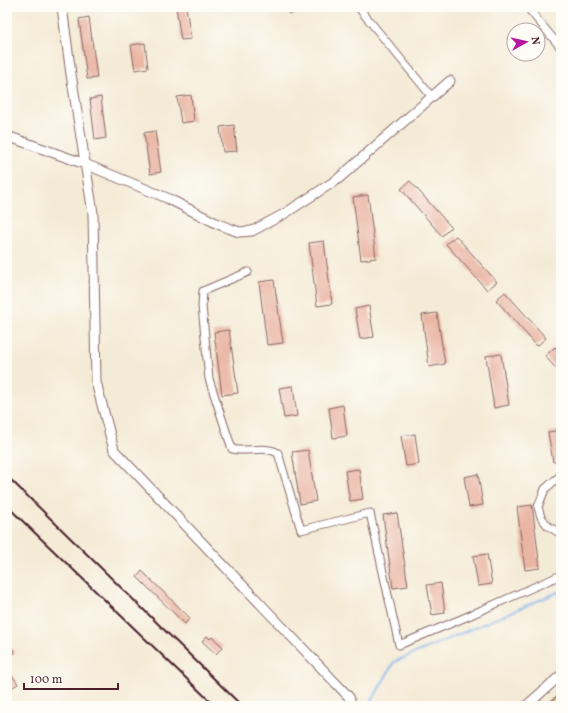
<svg xmlns="http://www.w3.org/2000/svg" width="568" height="713" font-family="Vollkorn,serif">
  <rect width="100%" height="100%" fill="#fdfcf7"/>
  <filter id="ink" filterUnits="userSpaceOnUse"><feTurbulence type="fractalNoise" baseFrequency=".025" numOctaves="2"/><feDisplacementMap in="SourceGraphic" scale="8" xChannelSelector="R" yChannelSelector="G"/><feConvolveMatrix kernelMatrix="1 2 1 2 8 2 1 2 1" color-interpolation-filters="sRGB"/></filter>
  <filter id="wash" filterUnits="userSpaceOnUse"><feTurbulence type="fractalNoise" baseFrequency=".012" numOctaves="4" result="noise"/><feDisplacementMap in="SourceGraphic" scale="16" xChannelSelector="R" yChannelSelector="G"/><feGaussianBlur stdDeviation="0.9" result="paint"/><feColorMatrix in="noise" values="0 0 0 0 0 0 0 0 0 0 0 0 0 0 0 0 0 1.4 0 .05"/><feComposite in="paint" operator="in"/></filter>
  <g filter="url(#wash)">
    <rect width="100%" height="100%" fill="#f4ebd6"/>
    <g fill="none" stroke-linecap="round" stroke-linejoin="round">
      <path stroke="#79ade6" stroke-width="2" d="M369,706L394,662L561,591"/>
    </g>
    <g id="blocks">
      <path fill="#eab6a4" d="M176,7H186L191,39L181,40Z
        M89,17L97,78L87,79L79,19Z
        M145,43L148,68L135,70L131,45Z
        M191,95L194,121L181,123L177,97Z
        M101,97L106,138L95,140L90,99Z
        M234,125L237,151L223,152L220,127Z
        M155,131L161,172L150,174L144,133Z
        M410,181L451,227L442,236L401,189Z
        M368,195L376,258L361,260L353,197Z
        M456,236L497,282L487,290L446,244Z
        M324,241L332,304L317,306L309,243Z
        M274,280L283,343L267,345L259,282Z
        M505,292L546,338L537,346L496,300Z
        M369,306L374,337L360,339L355,309Z
        M437,313L445,364L429,367L422,315Z
        M229,330L238,393L222,395L214,332Z
        M555,347L561,354V374L545,356Z
        M501,354L509,405L494,408L486,356Z
        M293,386L297,416L284,418L279,388Z
        M343,405L347,436L333,438L329,408Z
        M561,430V461L553,462L548,432Z
        M415,434L419,464L406,466L401,436Z
        M308,450L316,501L300,504L292,452Z
        M359,469L363,499L350,501L345,471Z
        M478,474L483,505L469,507L464,477Z
        M532,505L540,568L525,570L517,507Z
        M397,513L408,586L393,588L383,515Z
        M487,554L492,584L478,586L473,556Z
        M142,571L190,618L185,624L137,577Z
        M441,583L445,613L432,615L427,585Z
        M207,636L210,639L212,637L223,647L216,654L202,641Z
        M7,641L15,653L7,658Z
        M7,668L18,684L11,688L7,681Z"/>
    </g>
  </g>
  <g filter="url(#ink)">
    <use href="#blocks" fill-opacity="0" stroke="#866667" stroke-width="1"/>
    <g fill="none" stroke-linecap="round" stroke-linejoin="round">
      <defs>
        <path id="minor" d="M358,7L432,97
          M527,7L561,48
          M291,10L295,7
          M248,272L203,291L202,306L209,379L232,449C246,453 265,445 278,453L301,530L370,513L399,645L466,617L561,575
          M561,475L545,489L538,507L541,517L548,526L561,534"/>
        <path id="tertiary" d="M62,7L71,74L93,213L96,382L114,450L349,697L352,706
          M7,136L85,164L167,198L218,224L239,232L252,231L284,214L338,179L450,81
          M526,706L561,675"/>
        <path id="primary" d="M555,706L561,701"/>
      </defs>
      <use href="#minor" stroke="#866667" stroke-width="9"/>
      <use href="#tertiary" stroke="#866667" stroke-width="11"/>
      <use href="#primary" stroke="#866667" stroke-width="14"/>
      <use href="#minor" stroke="#fff" stroke-width="7"/>
      <use href="#tertiary" stroke="#fff" stroke-width="9"/>
      <use href="#primary" stroke="#f8bf6c" stroke-width="12"/>
      <path stroke="#4a1f2b" stroke-width="2" d="M7,476L242,706
        M7,506L215,706"/>
    </g>
  </g>
  <rect width="568" height="713" fill="none" stroke="#fdfcf7" stroke-width="24"/>
  <g transform="translate(526 42) rotate(82)"><circle r="19" fill="#fdfcf7" stroke="#b5a4a5"/>
  <path d="M0-3L7 15L0 10L-7 15Z" fill="#b5179e"/>
  <text y="-6" font-size="11" font-weight="bold" text-anchor="middle" fill="#4a1f2b">N</text>
  </g>
  <path d="M24 683v6h94v-6" fill="none" stroke="#4a1f2b" stroke-width="2"/>
  <text x="30" y="683" font-size="12" fill="#4a1f2b" stroke="#fdfcf7" stroke-width="3" paint-order="stroke">100 m</text>
</svg>
